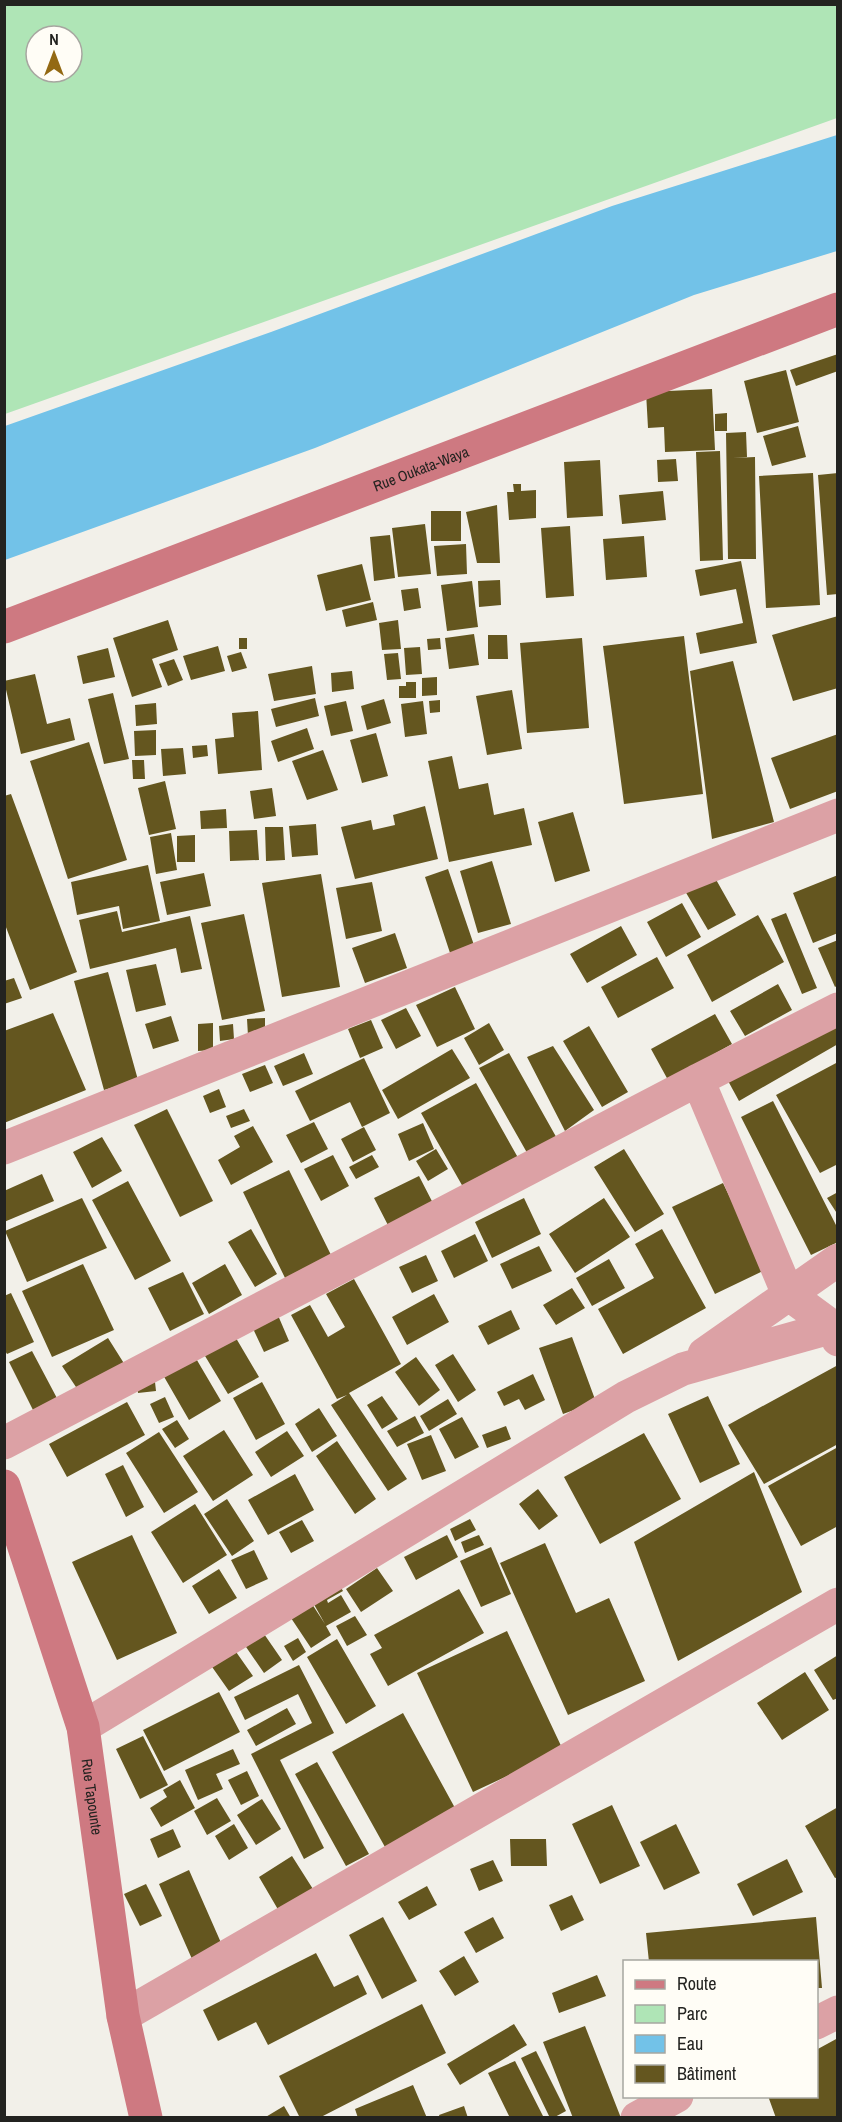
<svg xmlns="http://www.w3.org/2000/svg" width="842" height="2122" font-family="'Archivo Narrow',sans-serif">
  <rect width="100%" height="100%" fill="#f2f0e9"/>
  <path fill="#afe5b6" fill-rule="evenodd" d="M4,5H837V118L5,414ZM36,36H72V72H36Z"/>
  <path fill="#72c2e8" d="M837,135V251L694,295L315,448L5,560V426L271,332L612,206Z"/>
  <path fill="#64561f" d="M838,354V371L796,386L790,370Z
    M786,370L799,422L757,433L744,381Z
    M712,389L715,450L665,452L664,427L648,428L646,392Z
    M727,413V431H715V414Z
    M798,426L806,457L772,466L763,436Z
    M746,432L747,457L733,458L755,457L756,559H728L726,433Z
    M720,451L723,560L700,561L696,452Z
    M676,459L678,481L658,482L657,460Z
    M600,460L603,516L567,518L564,462Z
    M813,473L820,605L766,608L759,476Z
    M838,473V594L827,595L818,475Z
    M513,484H521V491L536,490V518L509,520L507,492H514Z
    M663,491L666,520L622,524L619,495Z
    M497,505L500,563H477L466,512Z
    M431,511H461V541H431Z
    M425,524L431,574L398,577L392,528Z
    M570,526L574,596L546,598L541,528Z
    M390,535L395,578L374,581L370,537Z
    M644,536L647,577L606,580L603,539Z
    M466,544L467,574L437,576L434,546Z
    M741,561L757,643L700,654L696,633L743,623L736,589L700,596L695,570Z
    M362,564L371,600L326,611L317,575Z
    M500,580L501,605L479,607L478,581Z
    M472,581L478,627L447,631L441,585Z
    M418,588L421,608L404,611L401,590Z
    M373,602L377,620L346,627L342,610Z
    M838,616V688L793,701L772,635Z
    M168,620L178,650L152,659L162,687L132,697L113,638Z
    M398,620L401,649L382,650L379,623Z
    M474,634L479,665L449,669L445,638Z
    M488,635H507L508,659H488Z
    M684,636L703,794L624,804L603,646Z
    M239,638H247V649H239Z
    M440,638L441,649L428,650L427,639Z
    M582,638L589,728L527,733L520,643Z
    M218,646L225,671L191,680L183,656Z
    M420,647L422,674L406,675L404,648Z
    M108,648L115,677L83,684L77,656Z
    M241,652L247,668L232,672L227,656Z
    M398,653L401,679L387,680L384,654Z
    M174,659L183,680L168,686L159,664Z
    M733,661L774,822L712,839L690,671Z
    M312,666L316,694L274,701L268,674Z
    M352,671L354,689L332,692L331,673Z
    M35,674L47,724L70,718L75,740L21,754L4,681Z
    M437,677V695L422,696V678Z
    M406,682H416V698H399V686H406Z
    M512,690L522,749L487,755L476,696Z
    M113,693L129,759L104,764L88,699Z
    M315,698L319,716L276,727L271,709Z
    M384,699L391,723L367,730L361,706Z
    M440,700V712L430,713L429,701Z
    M346,701L353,731L331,736L324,706Z
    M423,701L427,734L405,737L401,704Z
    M156,703L157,724L136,726L135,705Z
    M258,711L262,770L218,774L215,739L234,737L232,713Z
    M307,728L314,749L278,762L271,741Z
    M156,730V755L135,756L134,731Z
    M376,733L388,776L362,783L350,740Z
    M838,734V791L790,809L771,758Z
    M89,742L127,860L68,879L30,761Z
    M207,745L208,756L193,758L192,746Z
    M183,748L186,774L163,776L161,749Z
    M323,750L338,790L307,800L292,761Z
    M452,756L459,789L488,783L494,815L524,808L532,845L449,862L428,761Z
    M132,760H144L145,779H133Z
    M165,781L176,829L149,835L138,788Z
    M272,788L276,816L254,819L250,791Z
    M11,794L77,972L30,990L4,922V796Z
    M425,806L438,859L355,879L341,827L371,820L373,830L395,825L393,815Z
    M226,809L227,828L201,829L200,811Z
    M573,812L590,871L555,882L538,822Z
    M316,824L318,855L292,857L289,826Z
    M265,827H283L285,860L266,861Z
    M257,830L259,860L230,861L229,831Z
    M171,833L177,870L156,874L150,837Z
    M195,835V862H177V836Z
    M492,861L511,924L478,933L460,871Z
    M148,865L160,921L123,929L119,906L77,915L71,882Z
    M448,869L476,951L452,959L425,877Z
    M204,873L211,906L167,915L160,882Z
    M321,874L340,987L282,997L262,883Z
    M838,875V933L813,943L793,893Z
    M714,876L736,915L708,930L685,891Z
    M372,882L382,931L346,939L336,888Z
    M682,903L701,937L666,957L647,922Z
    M117,911L122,932L190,916L202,969L181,973L176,948L90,969L79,920Z
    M786,913L817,988L802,994L771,919Z
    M244,914L265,1011L222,1020L201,923Z
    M758,915L784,962L712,1002L687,955Z
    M621,926L637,955L587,983L570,954Z
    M395,933L407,968L365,983L352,948Z
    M838,940V985L835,987L818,948Z
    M657,957L674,988L618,1018L601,987Z
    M156,964L166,1005L136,1012L126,970Z
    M108,972L138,1080L104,1090L74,981Z
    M14,978L22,998L4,1004V981Z
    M778,984L792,1010L745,1036L730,1011Z
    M455,987L475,1029L437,1047L416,1005Z
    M406,1008L421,1036L396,1049L381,1020Z
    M53,1013L86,1090L4,1123V1031Z
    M715,1014L732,1044L668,1080L651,1049Z
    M838,1015V1044L739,1101L727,1079Z
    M171,1016L179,1041L153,1049L145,1024Z
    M265,1018V1035L248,1036L247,1019Z
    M371,1020L383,1048L360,1058L348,1029Z
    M213,1023V1050L198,1051V1024Z
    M489,1023L504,1050L479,1065L464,1038Z
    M233,1024L234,1039L220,1041L219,1026Z
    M589,1026L628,1092L602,1107L563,1041Z
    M553,1046L594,1110L565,1131L527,1057Z
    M452,1049L470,1078L398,1119L382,1090Z
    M304,1053L313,1074L283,1086L274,1066Z
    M509,1053L559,1142L530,1158L479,1068Z
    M364,1058L390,1113L362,1127L350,1102L310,1121L295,1091Z
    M838,1062V1164L820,1173L776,1095Z
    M265,1065L273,1083L250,1092L242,1074Z
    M476,1083L521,1163L467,1194L421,1113Z
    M219,1089L226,1107L210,1113L203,1096Z
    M773,1101L838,1229V1242L811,1255L741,1117Z
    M167,1109L213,1201L180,1217L134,1125Z
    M244,1109L250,1121L231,1128L226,1116Z
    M314,1122L328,1149L301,1163L286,1135Z
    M423,1123L434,1149L409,1161L398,1134Z
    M253,1126L273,1162L231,1185L218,1160L240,1147L234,1136Z
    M364,1127L376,1150L353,1162L341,1139Z
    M102,1137L122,1171L92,1188L73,1152Z
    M436,1149L448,1169L428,1181L416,1161Z
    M624,1149L664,1214L635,1232L594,1167Z
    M333,1155L349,1186L321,1201L304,1169Z
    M372,1155L379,1167L356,1179L349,1167Z
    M289,1170L333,1259L287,1282L243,1192Z
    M42,1174L54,1201L4,1222V1191Z
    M419,1176L436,1209L391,1231L374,1198Z
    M128,1181L171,1261L135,1280L92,1200Z
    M723,1183L765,1270L715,1294L672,1207Z
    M838,1192V1215L827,1198Z
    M82,1198L107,1248L27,1282L5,1231Z
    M524,1198L541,1234L492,1258L475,1222Z
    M604,1198L630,1237L575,1273L549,1234Z
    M251,1229L277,1274L255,1287L228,1242Z
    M662,1229L706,1308L623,1354L598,1309L654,1278L635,1244Z
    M475,1234L488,1261L454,1278L441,1251Z
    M539,1246L552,1271L512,1289L500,1264Z
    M426,1255L438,1281L412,1293L399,1267Z
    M609,1259L625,1288L592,1306L576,1278Z
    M83,1264L114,1330L52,1357L22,1291Z
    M225,1264L242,1295L209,1314L192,1283Z
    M183,1272L204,1314L170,1331L148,1288Z
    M354,1279L401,1364L349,1393L407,1479L388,1491L331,1405L347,1395L337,1399L291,1315L310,1305L328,1337L345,1327L326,1294Z
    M572,1288L585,1308L556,1325L543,1305Z
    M11,1293L34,1342L7,1354L4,1349V1296Z
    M434,1294L449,1322L407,1345L392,1317Z
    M274,1306L289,1341L264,1352L248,1318Z
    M511,1310L520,1329L488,1345L478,1326Z
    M233,1333L259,1377L228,1394L202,1351Z
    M572,1337L596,1402L563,1414L539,1348Z
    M108,1338L125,1365L80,1393L62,1366Z
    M191,1350L221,1401L189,1420L159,1368Z
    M32,1351L59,1402L35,1414L9,1362Z
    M453,1354L476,1390L458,1402L435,1365Z
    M416,1357L440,1390L419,1406L395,1372Z
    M838,1365V1444L764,1484L728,1425Z
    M154,1373L156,1391L138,1393L136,1375Z
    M533,1374L545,1400L525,1410L519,1399L504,1406L497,1392Z
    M262,1382L285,1424L256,1440L233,1398Z
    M382,1396L398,1419L382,1429L367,1405Z
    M708,1396L740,1464L700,1483L668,1414Z
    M165,1397L174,1417L159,1423L150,1404Z
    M448,1399L457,1414L429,1431L420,1416Z
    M127,1402L145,1435L67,1477L49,1444Z
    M319,1408L337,1436L312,1452L295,1424Z
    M415,1416L424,1433L397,1447L387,1431Z
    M462,1417L479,1447L455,1459L439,1429Z
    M177,1420L189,1439L175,1448L162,1429Z
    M506,1426L511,1439L487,1448L482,1435Z
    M224,1430L253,1475L213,1501L183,1456Z
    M287,1431L304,1456L271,1477L255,1452Z
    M159,1432L198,1492L164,1513L126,1453Z
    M644,1433L681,1499L600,1544L564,1477Z
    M431,1435L446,1471L422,1480L407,1444Z
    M337,1441L376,1499L355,1514L316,1456Z
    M838,1447V1526L801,1546L768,1486Z
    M123,1465L144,1507L126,1517L105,1474Z
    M754,1472L802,1592L678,1661L634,1542Z
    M295,1474L314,1510L268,1535L248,1500Z
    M538,1489L558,1516L539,1530L519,1504Z
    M227,1499L254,1541L232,1556L204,1514Z
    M195,1504L227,1555L183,1583L151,1532Z
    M470,1519L476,1530L455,1541L450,1529Z
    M302,1520L314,1541L291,1553L279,1532Z
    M132,1535L177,1633L117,1660L72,1562Z
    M447,1535L458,1557L416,1580L404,1557Z
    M479,1535L484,1545L465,1553L461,1542Z
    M545,1543L576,1613L609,1598L645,1681L568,1715L500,1563Z
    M491,1547L511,1594L481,1607L460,1561Z
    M254,1550L268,1579L246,1589L231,1560Z
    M377,1568L393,1591L361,1612L346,1589Z
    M219,1569L237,1598L209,1614L192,1586Z
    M335,1577L343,1591L327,1600L328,1603L341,1595L351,1612L326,1626L331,1635L311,1648L291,1618L312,1604L325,1624L307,1592Z
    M459,1589L484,1633L388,1686L370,1654L382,1648L374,1635Z
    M355,1616L367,1635L347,1646L336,1626Z
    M262,1631L282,1660L264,1673L244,1644Z
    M507,1631L563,1750L473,1792L417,1673Z
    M298,1638L306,1652L293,1661L284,1646Z
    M337,1639L376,1706L346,1724L307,1657Z
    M234,1649L253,1676L229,1691L210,1664Z
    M838,1655V1698L833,1700L814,1670Z
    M299,1665L334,1733L280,1760L324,1848L304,1859L251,1754L312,1723L298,1694L245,1720L234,1697Z
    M805,1672L829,1710L782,1740L757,1703Z
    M219,1692L240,1732L164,1771L143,1730Z
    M287,1708L296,1724L256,1746L247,1730Z
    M403,1713L455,1808L385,1847L332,1752Z
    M143,1736L168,1785L140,1799L116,1749Z
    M233,1749L240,1764L216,1774L223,1789L198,1800L185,1770Z
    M317,1762L369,1854L346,1866L295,1774Z
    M247,1771L259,1796L241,1805L228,1780Z
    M180,1780L195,1808L161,1827L150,1808L167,1797L163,1790Z
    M217,1798L231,1821L207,1835L194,1811Z
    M262,1799L281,1829L256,1845L237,1815Z
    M612,1805L640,1866L600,1884L572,1824Z
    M838,1807V1877L835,1878L805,1826Z
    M234,1824L248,1848L229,1860L215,1836Z
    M676,1824L700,1873L664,1890L640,1842Z
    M173,1829L181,1847L158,1858L150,1839Z
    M510,1839H546L547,1866H511Z
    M292,1856L318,1897L283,1918L259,1877Z
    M787,1859L803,1892L753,1916L737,1884Z
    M493,1860L503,1881L479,1891L470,1869Z
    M189,1870L222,1945L192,1959L159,1884Z
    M146,1884L162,1916L140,1926L124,1894Z
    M427,1886L437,1905L409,1920L398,1902Z
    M572,1895L584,1920L561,1931L549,1905Z
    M383,1917L417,1981L382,1999L349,1935Z
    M493,1917L504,1938L476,1953L464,1932Z
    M816,1917L822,1988H816V1962H649L646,1933Z
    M316,1953L334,1987L358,1975L367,1994L268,2045L256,2022L218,2041L203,2010Z
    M464,1956L479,1982L455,1996L439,1971Z
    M597,1975L606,1996L559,2013L552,1993Z
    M422,2004L446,2053L319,2118H300L279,2076Z
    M514,2024L527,2045L460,2085L447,2064Z
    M585,2026L621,2118H573L543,2042Z
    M838,2038V2118H776L768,2096H816V2050Z
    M536,2051L566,2111L553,2118H550L521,2058Z
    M515,2061L544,2118H510L488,2073Z
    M413,2085L427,2118H358L355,2109Z
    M284,2106L291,2118H264Z
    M464,2106L468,2118H440L439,2115Z"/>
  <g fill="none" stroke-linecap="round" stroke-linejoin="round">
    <path stroke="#dca1a5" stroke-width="33" d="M698,1080L788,1294L833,1327L838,1340
      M4,1148L838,815
      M704,1354L838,1260
      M4,1443L698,1080L838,1009
      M83,1727L626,1397L683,1369L833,1327L838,1328
      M123,2016L838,1604
      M816,2023L838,2012
      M637,2118L677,2096"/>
    <g stroke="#ce7981" stroke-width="33">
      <path id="s1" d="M4,627L838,309"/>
      <path id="s2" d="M4,1486L83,1727L123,2016L146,2118"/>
    </g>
  </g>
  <g text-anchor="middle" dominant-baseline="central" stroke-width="6" stroke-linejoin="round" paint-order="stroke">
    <g font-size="15" fill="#232320" stroke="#fffdf6">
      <text stroke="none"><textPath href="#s1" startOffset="446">Rue Oukata-Waya</textPath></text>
      <text stroke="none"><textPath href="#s2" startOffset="324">Rue Tapounte</textPath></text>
    </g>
  </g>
  <rect width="842" height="2122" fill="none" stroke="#232320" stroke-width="12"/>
  <rect x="623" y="1960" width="195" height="138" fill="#fffdf6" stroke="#a7a6a0" stroke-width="1.5"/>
  <rect x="635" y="1980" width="30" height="9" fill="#ce7981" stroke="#a7a6a0" stroke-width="1.5"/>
  <text x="677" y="1990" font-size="18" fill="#232320">Route</text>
  <rect x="635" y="2005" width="30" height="18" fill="#afe5b6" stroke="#a7a6a0" stroke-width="1.5"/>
  <text x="677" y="2020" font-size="18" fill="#232320">Parc</text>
  <rect x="635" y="2035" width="30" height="18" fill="#72c2e8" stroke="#a7a6a0" stroke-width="1.5"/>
  <text x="677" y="2050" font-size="18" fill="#232320">Eau</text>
  <rect x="635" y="2065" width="30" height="18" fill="#64561f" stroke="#a7a6a0" stroke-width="1.5"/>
  <text x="677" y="2080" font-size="18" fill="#232320">Bâtiment</text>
  <g transform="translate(54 54)"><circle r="28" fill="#fffdf6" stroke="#a7a6a0" stroke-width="1.5"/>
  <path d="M0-4.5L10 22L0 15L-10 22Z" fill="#936913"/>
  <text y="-9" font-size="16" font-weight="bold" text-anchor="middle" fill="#232320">N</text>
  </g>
</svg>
